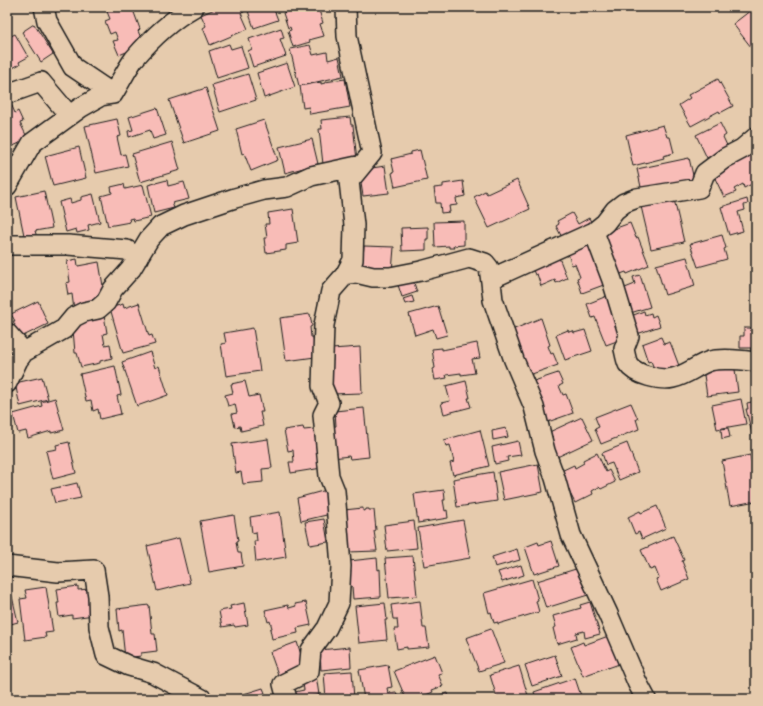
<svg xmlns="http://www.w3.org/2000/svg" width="763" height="706" font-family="Kalam,sans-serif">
  <rect width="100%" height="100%" fill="#e6cbad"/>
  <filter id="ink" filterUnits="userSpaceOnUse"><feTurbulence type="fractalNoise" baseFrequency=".025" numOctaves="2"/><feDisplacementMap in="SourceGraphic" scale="8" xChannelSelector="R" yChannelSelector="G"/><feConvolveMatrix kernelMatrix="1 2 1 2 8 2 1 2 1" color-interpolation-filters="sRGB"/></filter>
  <g filter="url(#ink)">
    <path fill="#f8bcb7" stroke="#1c1c1c" d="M112,7H119L121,11L132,7L140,29L138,31L144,45L119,55L113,41L118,40L115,32L110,34L105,21L110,19L106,9Z
      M219,7H242L244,12L241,13L248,29L210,45L203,28L206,26L201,15Z
      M250,7H273L278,20L254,28L247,8Z
      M301,7H318L323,23L320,24L324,36L309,40L310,42L293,47L288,31L291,30L290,27L288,28L283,13Z
      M658,7H687V10H658Z
      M755,7H756V43L751,47L733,24Z
      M34,24L53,54L41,62L22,32Z
      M281,28L284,38L280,39L286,56L253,67L248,51L252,49L249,39Z
      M7,33L9,37L15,34L28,57L19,62L20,64L7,71Z
      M229,44L231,49L241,46L248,68L217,78L209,51Z
      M310,45L313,55L327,52L328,60L339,57L343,76L299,86L290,49Z
      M287,63L295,87L264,98L257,73Z
      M248,74L256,100L220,112L212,85Z
      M345,79L350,107L310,114L309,107L303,108L300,86L321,82V84L325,83V82Z
      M718,79L733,106L720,113L719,111L691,126L679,105L690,98L688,95Z
      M206,88L220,131L184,143L169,100Z
      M11,104L15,113L18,111L23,122L20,123L28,139L7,149V106Z
      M157,108L166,135L153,139L150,130L129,137L128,131L133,130L129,117Z
      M350,117L351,125H353L357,160L323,164L319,129H322L321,120Z
      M117,119L121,136L117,137L121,155L125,154L128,166L96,173L85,126Z
      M264,120L278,160L251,171L244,153L242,154L236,129Z
      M720,123L726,135L723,137L730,152L717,153L707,158L696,135Z
      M663,125L667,137H670L674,153L663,156L664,158L633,166L626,135Z
      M312,139L318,164L285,173L279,147Z
      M172,142L180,170L140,182L132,154Z
      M79,147L86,178L53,186L45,156Z
      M420,150L427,180L395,187L392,173L394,172L391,159L411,154V152Z
      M754,154L756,159V185L754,183L744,188L743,184L734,189L736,192L724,197L711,170L742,155L744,159Z
      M689,158L695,184L643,196L637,169Z
      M385,166L389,193L363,196L359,170Z
      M167,180L168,186L184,182L189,199L172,203L174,208L154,213L148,185Z
      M517,180L530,209L489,228L474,197L485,191L487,194Z
      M463,181L465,196L456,198L457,205L449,206L450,212L441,213L440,203H436L434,188L443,187V184Z
      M124,184L125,189L143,185L151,217L134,221L133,218L129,219L130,222L108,226L101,196L112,193L111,187Z
      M44,191L52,228L35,231L37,237L25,240L16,197Z
      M93,194L100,222L88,225L89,230L77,233L76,229L66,232L59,202L70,199L71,203L81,200V197Z
      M673,195L684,242L651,249L640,202Z
      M747,199L748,204L744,205L745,210L738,212L743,231L729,235L721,207Z
      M293,209L298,243L286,245V250L266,253L264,238H267L265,224H269L268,213Z
      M572,213L578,224L589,218L595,229L565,243L556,226L559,224L557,221Z
      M464,221V245L453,246L454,248H449V246L435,247L434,222Z
      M630,223L636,238L638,237L649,265L627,274L626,272L615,276L600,234Z
      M428,227V239H426V250L402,251L401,228Z
      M722,235L726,248L724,249L727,259L698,267L690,244Z
      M593,241L609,283L582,293L577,278L580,277L575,264L572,265L567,251Z
      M364,246L394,247L392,272L362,270Z
      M558,255L567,278L556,283L555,280L541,286L537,274L535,275L531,265Z
      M687,257L695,286L665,295L656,265Z
      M77,259L78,266L99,262L104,292L99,294L101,305L74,310L72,294L68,295L66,283L70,282L67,261Z
      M640,275L650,307L627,314L620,290L635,284L633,277Z
      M412,277L417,292L402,297L397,282Z
      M612,294L625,338L606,345L595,317L592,318L587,304Z
      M412,296L414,302L405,304L403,299Z
      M38,301L48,324L19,338L13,326L15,325L13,321H15L11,314Z
      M139,303L149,336L152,335L155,344L123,353L110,308L123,304L124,308Z
      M438,306L447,335L436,338L433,329L415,335L409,314Z
      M644,311L645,315L651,313L652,317L656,315L660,326L634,335L631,316Z
      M310,314L312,326L310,327L311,337H313L315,357L286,361L280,318Z
      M104,315L107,333L103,334L105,345L110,344L112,358L100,361V363L81,367L77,353H75L73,329L78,327L77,320Z
      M541,318L550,345L548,346L551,354L553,353L558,365L529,375L512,330Z
      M253,328L260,371L226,376L221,344L226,343L224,333Z
      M744,328H753V333H756V350H751V348H740V336H744Z
      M568,330L569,332L573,331L574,333L585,330L592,351L565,360L556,335Z
      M661,337L664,344L670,342L681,371H655L651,361L648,362L642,344Z
      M477,343L480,358L472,359L475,373L461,375V373L446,375L447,378L435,380L433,369L435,368L432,349L442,348V350Z
      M360,347L362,393L332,394L331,361H333L332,349Z
      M150,352L155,368L159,366L168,395L137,406L122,362Z
      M734,362L738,392L707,396L703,368Z
      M115,366L121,395L117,396L121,414L100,419L98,409L93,411L91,400L86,401L80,374Z
      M558,373L563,384L559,386L563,395L566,394L573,413L545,423L538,393L534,381Z
      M42,377L48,399L20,406L15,383Z
      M245,381L249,397L259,395L263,412H260L263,426L241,431L240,426L235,427L232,414L237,413L235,404L228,406L225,395L233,393L231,384Z
      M466,381L470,398H468L471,407L444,414L441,403L450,401L446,386Z
      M55,398L64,430L51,433V431L28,438L26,431L18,433L13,414L42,406L41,402Z
      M741,399L746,424L717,429L712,405Z
      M756,401V441L754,442L746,409H748L747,403Z
      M631,403L638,419H636L639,429L601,444L595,429L599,427L595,417Z
      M364,408L369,457L350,459L349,456L333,458L330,427L336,426L335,411Z
      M582,417L593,440L555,458L545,434Z
      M303,427L304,430L314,429L315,438L322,437L328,467L291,473L289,462H294L293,450L288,451L284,430Z
      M506,428L508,437L493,440L492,431Z
      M728,428L730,437L722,439L721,429Z
      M480,430L489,466L453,475L450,463L454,462L450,445L446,446L444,440Z
      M268,439L272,468L262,469L263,482L243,484L241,472L236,473L232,444Z
      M518,441L521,455L507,457L508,461L495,464L492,447Z
      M69,442L76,473L53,479L46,451L57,449L56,445Z
      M627,443L638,472L619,480L612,463L606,465L602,453Z
      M597,453L606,472L609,470L615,482L601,489L599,487L592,491L593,494L575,503L559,472L574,465L575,468L584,463L583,460Z
      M750,455L756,484V501L730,506L722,461Z
      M538,464L543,492L504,500L498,472Z
      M493,472L497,501L457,507L453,479Z
      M77,483L81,498L55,503L51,489Z
      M330,489L335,513L301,521L297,498Z
      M444,490L445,500H443L445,511L447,510L448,518L418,523L414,494Z
      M657,506L666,528L642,539L639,532L635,534L628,517L640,511L641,513Z
      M363,508V511L366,510V509H369V510H374L376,530L374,531L377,551L348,552L344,510Z
      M280,512L286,557L256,562L254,541H257L256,532L252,533L250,517Z
      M234,515L238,541L236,542L238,553H241L243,566L209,572L200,521Z
      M324,519L328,542L310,545L305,522Z
      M463,520L470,558L424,566L418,528Z
      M414,521L417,548L387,551L384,525Z
      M673,536L684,560L682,561L689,579L661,591L656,579L659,578L655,568L650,570L641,550Z
      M179,538L190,583L157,591L147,546Z
      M551,541L559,566L534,574L525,547L538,542L539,545Z
      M517,549L520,560L495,567L492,557Z
      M413,556L417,596L389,598L385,558Z
      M377,558L378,570L380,569L381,597L353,599L352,586H349L348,572H350L349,561Z
      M521,565L524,575L502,582L498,572Z
      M579,568L588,595L546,608L537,581Z
      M532,579L538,600L536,601L539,612L498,624V622L494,623L491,612L489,613L484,593Z
      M78,586V590L89,589L94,615L72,618V615L59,617L57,603H59L57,589Z
      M46,587L53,632L45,633L46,637L25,640L20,599L27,598L25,590Z
      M11,592L18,622L7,625V593Z
      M420,601L423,628H426L429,647L407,649V647L397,649L394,629H398L397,619H393L391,605Z
      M306,602L311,625L297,628L298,633L272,639L270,629L272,628L270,621L268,622L265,610L288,605L289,608L296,606L295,604Z
      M590,602L600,634L585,638L584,631L576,633L577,638L557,644L553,628L556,627L553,616L581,608L580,605Z
      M244,603L248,625L235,627L234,625L222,627L219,611L231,609L230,606Z
      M385,603L387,620H385L387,640L359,643L355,606Z
      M149,605L152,634H155L157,651L141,653V656L125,658L122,630L119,631L117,609Z
      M491,629L504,663L479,671L466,638Z
      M611,635L622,663L608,668V667L583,676L571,647L583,642L584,645Z
      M297,642L306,671L280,680L270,652Z
      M350,647L351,667L321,670L320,650Z
      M435,655L442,673L438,674L443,686L432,690L433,692L416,699H406L394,671Z
      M555,655L562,676L532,686L525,665Z
      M388,665L392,687L387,688L388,693L396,692L398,699H364L359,670Z
      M519,666L529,699H494L497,698L490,675Z
      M352,671L354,699H326L324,673Z
      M316,675L319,695L296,699L295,692L304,690L302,677Z
      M575,678L582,699H536L534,692Z
      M263,688L265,693L262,694L264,699L231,698Z
      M448,693L449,699H441L440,695Z"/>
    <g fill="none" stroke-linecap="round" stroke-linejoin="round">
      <defs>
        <path id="minor" d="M44,7L47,21L73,67L113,94
          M7,94L41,82L69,115
          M7,186L32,143L80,108L101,96L113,94C120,83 126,70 134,59C151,39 171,20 194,7
          M594,232L612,280L629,336L624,349C625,353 626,360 628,364C635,375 661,381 673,378C687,375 697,365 710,361C720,358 745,360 756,362
          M10,245H68L127,250L138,258
          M345,275L356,273L373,277H390L421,271L469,258L485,263L489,268L491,282
          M7,333L24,352
          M7,383L18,360L24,352L64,329L74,317L84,312L98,309L106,302L113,289L131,269L149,239L161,226L184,215L235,198L264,190L287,187L311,176L362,165
          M7,566L58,572L94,570L98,596L99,627L106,655L129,666L153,673L202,699
          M287,699L283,684L309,671L311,650L327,628L339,603L341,566L335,491L329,476L323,415L329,403L322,386L324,325L331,291L345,275L353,260L354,225L349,181L372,153L347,36L346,7
          M646,699L637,682L608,614L571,535L555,478L545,451L534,407L514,360L493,300L491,282L497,276L594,232L605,223L615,210L624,203L637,198L699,188L705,173L725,158L742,149L756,137"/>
      </defs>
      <use href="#minor" stroke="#1c1c1c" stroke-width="22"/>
      <use href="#minor" stroke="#e6cbad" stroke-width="19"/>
    </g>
  </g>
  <rect width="763" height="706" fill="none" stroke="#e6cbad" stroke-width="24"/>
  <rect x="12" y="12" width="739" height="682" fill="none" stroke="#1c1c1c" stroke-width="1.5" filter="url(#ink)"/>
</svg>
